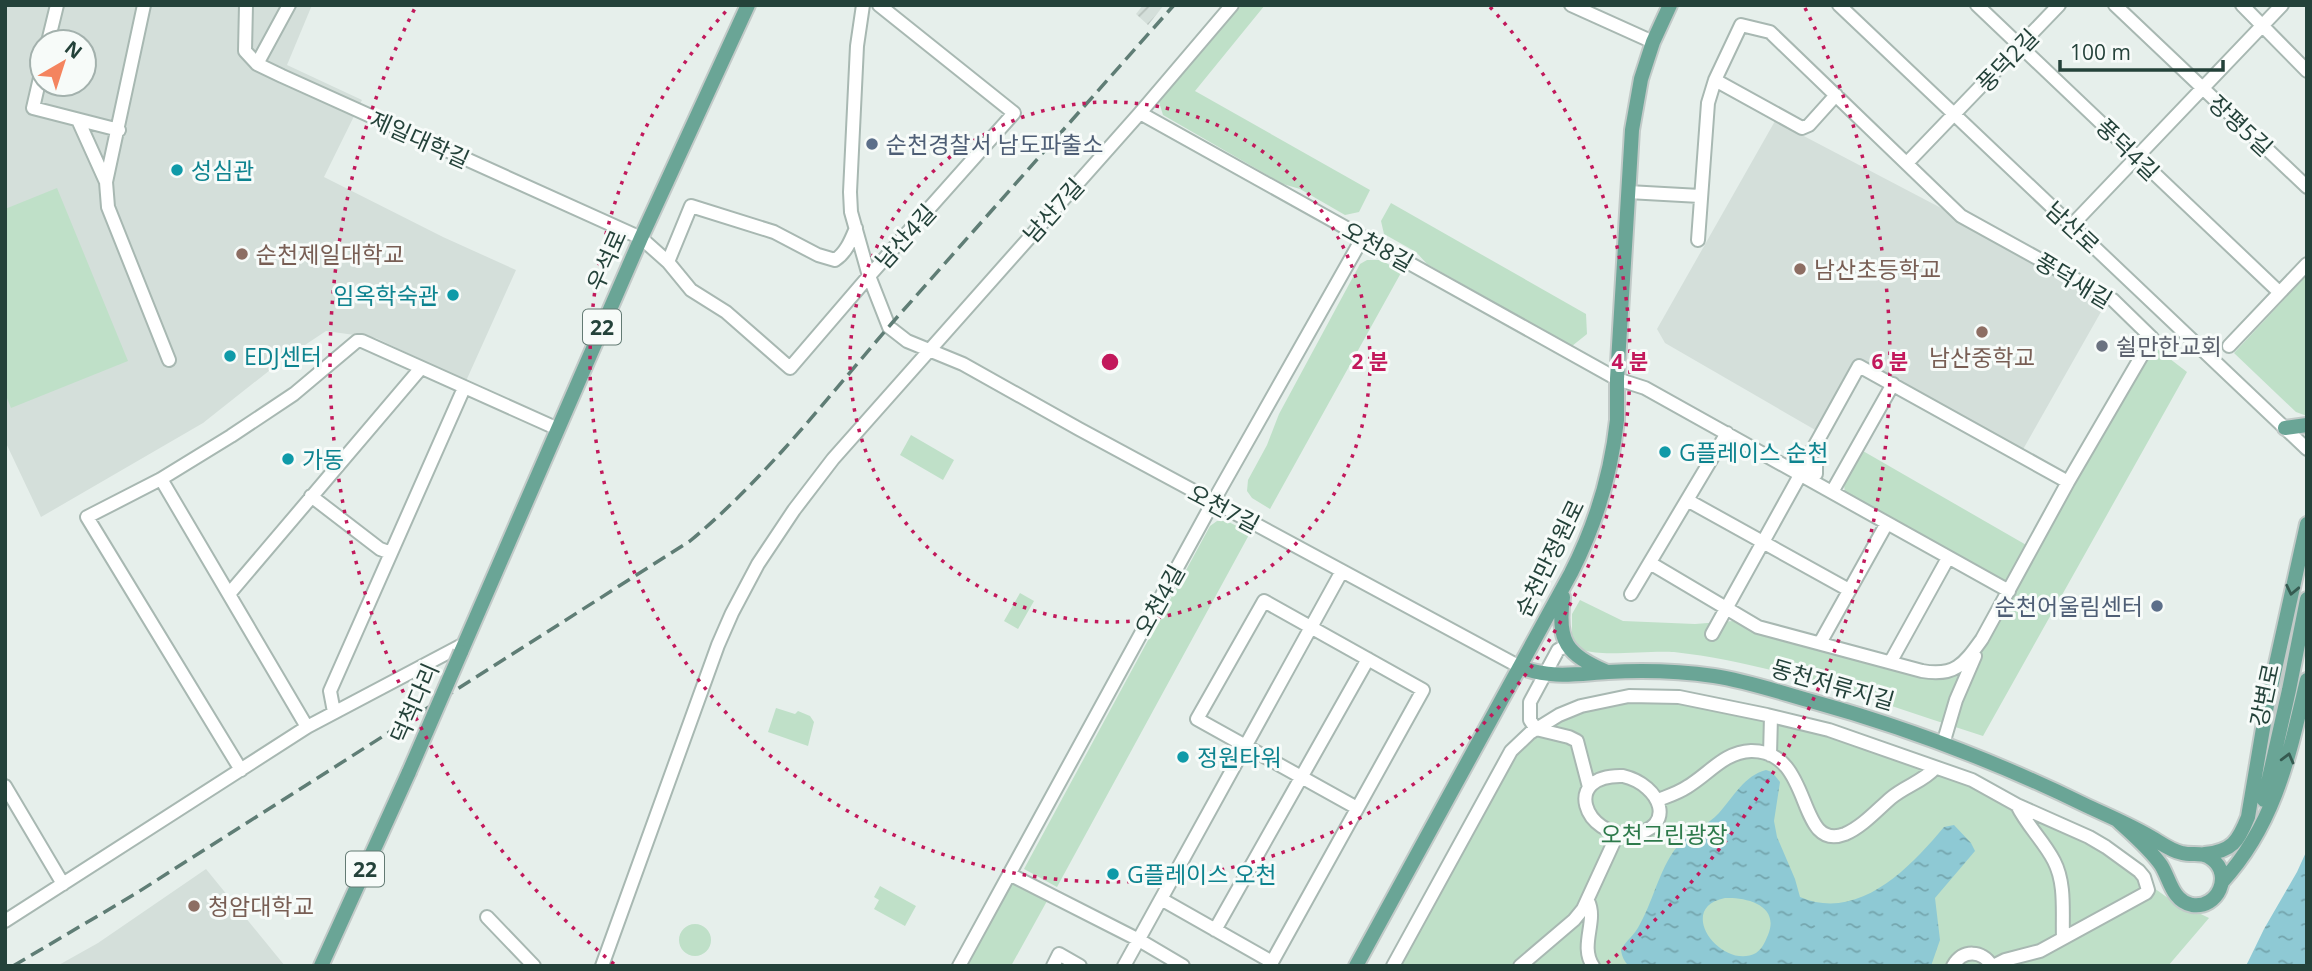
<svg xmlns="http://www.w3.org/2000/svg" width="2312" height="971" font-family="'Open Sans','Noto Sans KR',sans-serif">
  <defs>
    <pattern id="industrial-furrows" width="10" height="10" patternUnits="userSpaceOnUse" patternTransform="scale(1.75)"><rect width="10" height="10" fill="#d4dfda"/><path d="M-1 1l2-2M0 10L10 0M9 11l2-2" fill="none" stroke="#b6c1bc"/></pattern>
    <pattern id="water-ripples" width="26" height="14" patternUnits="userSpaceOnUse" patternTransform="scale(1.75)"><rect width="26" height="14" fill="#8ec9d4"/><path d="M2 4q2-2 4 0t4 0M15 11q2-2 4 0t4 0" fill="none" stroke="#74a5ad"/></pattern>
  </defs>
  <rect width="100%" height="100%" fill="#e6efeb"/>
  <path fill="#d4dfda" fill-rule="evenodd" d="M5,5H312L287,65L362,100L324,177L443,237L516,270L466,381L376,338L326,331L284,359L203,423L41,517L5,441ZM42,42H84V84H42Z
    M1775,121L1943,209L2106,303L2021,453L1858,361L1817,431L1665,343L1657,329Z
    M206,869L285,966H57L98,943Z"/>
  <path fill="url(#industrial-furrows)" d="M1143,5H1164L1148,25L1136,14Z"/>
  <path fill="#bfe0c8" d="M1242,5H1265L1195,91L1370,190L1359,212L1345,215L1300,189L1283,184L1163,115L1159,102Z
    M57,188L128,361L11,408L5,393V209Z
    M1391,203L1586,314L1587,334L1572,346L1427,264L1416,252L1384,234L1381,221Z
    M1367,260H1380L1402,271L1270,509L1252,498L1247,491L1248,480L1267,445L1279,414L1360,264Z
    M2307,275V416L2296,412L2234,353Z
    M2152,345L2187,372L1983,736C1882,704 1780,664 1674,652C1651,650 1600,657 1584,650C1578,647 1575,643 1572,639V614L1580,600L1623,621L1695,624L1733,621L1926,676L1940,675L1988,641Z
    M911,435L954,460L943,480L900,455Z
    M1863,451L2028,546L2007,580L2000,582L1845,494L1844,484Z
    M1217,521H1227L1250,533L1057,887L1024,869L1210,526Z
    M1020,593L1034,601L1018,629L1004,621Z
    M1650,701L1696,703L1812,731L1971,785L2085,839L2168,898L2209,918L2168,966H1396L1508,762C1514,755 1520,747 1527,741C1562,712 1606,706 1650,701Z
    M776,708L795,714L798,711L810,716L814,722L808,746L768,732Z
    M1013,882L1047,901L1011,966H967Z
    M880,886L916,906L905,926L874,909L879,900L874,897Z
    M679 940a16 16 0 1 1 32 0a16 16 0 1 1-32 0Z"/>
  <path fill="url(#water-ripples)" fill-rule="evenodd" d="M1766,770L1772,772L1780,782L1774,821L1777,837L1795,879L1800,897C1858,922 1909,869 1944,827L1954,825L1971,843L1975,851L1935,898L1940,940L1931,966H1629C1624,961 1622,957 1621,950C1626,940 1635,935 1640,924C1655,897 1660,865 1681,842C1692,831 1708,825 1719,813C1734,796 1744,776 1766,770ZM1725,898C1748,897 1780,906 1768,935C1765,942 1762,949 1756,953C1722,971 1674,908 1725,898Z
    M2307,850V966H2246L2264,929L2297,872Z"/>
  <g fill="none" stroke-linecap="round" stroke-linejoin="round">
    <defs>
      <path id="minor" d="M144,5L106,182L108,207L169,360
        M246,5L245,51L257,64L282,76L641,238L668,262L691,206L774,232L818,255L835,260C846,253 851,240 856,228
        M863,5L857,46L850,192L851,212L869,276L889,327L907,341L963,364L1079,429L1520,667
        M1571,5L1653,42
        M1839,5L2307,449
        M1977,5L2279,292
        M2115,5L2307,187
        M2242,5L2307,71
        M48,42L57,5
        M257,64L289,5
        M42,69L33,108L119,130
        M1715,80L1802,128L1809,125L1836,95
        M1140,113L1617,379L1645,388L2009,591
        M78,120L106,182
        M1907,163L2059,5
        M1628,192L1700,196
        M2071,226L2282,5
        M668,262L691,290L726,312L790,368L869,276L1014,113L879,5
        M2229,346L2307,264
        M1808,458L1859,366L2068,482
        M161,479L307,727
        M1832,492L1893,384
        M311,496L380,549L391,553
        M1687,500L1849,590
        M1650,563L1758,627L1922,671C1955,677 1964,664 1982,639L2068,482L2152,338L2113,300L1961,216L1770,32L1741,25L1715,80L1708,103L1698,240
        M229,594L421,368
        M1631,594L1727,433
        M1712,634L1804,468L1797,464L1803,459H1810L1816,465V474L1804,468
        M1820,643L1887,523
        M1568,645L1558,650L1530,702V720L1536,729L1569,737L1577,741L1589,787
        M1891,661L1948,558
        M334,712L330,691L464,388
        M1943,744L1956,700L1975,656
        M1770,755L1771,716
        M241,770L87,517L161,479L231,436L294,394L357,341H362L558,429
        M1623,776C1662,785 1677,829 1632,834C1584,838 1561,774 1623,776Z
        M5,786L63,884
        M1658,800C1668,796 1678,793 1687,787C1709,774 1724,752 1751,751C1815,750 1795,853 1845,834C1862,827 1877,810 1891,798C1905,786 1924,781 1935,768
        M2017,805C2027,826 2044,841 2054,861C2066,884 2062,913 2063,938
        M1009,874L1139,940L1183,966
        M1161,899L1272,962L1423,690L1264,601L1197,719L1357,808
        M1588,901C1598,921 1579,945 1593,966
        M487,917L534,966
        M5,921L307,727L464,644
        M1215,930L1368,659
        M602,966L718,645L732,613L758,564L794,510L833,459L1140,113L1232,5
        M959,966L1213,502L1363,237
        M1053,966L1059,954L1080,966
        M1124,966L1342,571
        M1393,966L1511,751L1530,733L1559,715L1581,706L1629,696L1679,697L1767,715L1829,730L1972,780L2017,805L2089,837L2106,847L2139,871L2144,877L2148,890L2146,893L2040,951L2005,960L1993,966
        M1520,966L1574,920L1583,909L1618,833
        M1953,966C1963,949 1982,950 1992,966"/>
      <path id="major" d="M2285,428L2307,425
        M1563,597C1557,642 1566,654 1607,672
        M461,652L641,238L748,5
        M1520,667C1552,679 1575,674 1608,672C1643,670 1679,671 1714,676C1747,681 1779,692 1811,701C1905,727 1995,761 2083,804C2106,815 2131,825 2154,839C2162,844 2172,851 2182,853C2193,856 2202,851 2212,859C2233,875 2218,909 2192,905C2172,901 2170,879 2161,865C2149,848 2132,834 2117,820
        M2264,800L2289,690L2307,599
        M2205,854C2232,851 2238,842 2248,817L2267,705L2307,524
        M2222,882C2276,823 2289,755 2307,680
        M321,966L409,772
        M1356,966L1571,573C1596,524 1611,475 1617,420V379L1632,130L1641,79L1653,42L1670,5"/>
    </defs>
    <use href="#minor" stroke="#a8b8b2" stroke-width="16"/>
    <use href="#major" stroke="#c2cac8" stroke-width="18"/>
    <use href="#minor" stroke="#fff" stroke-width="12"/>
    <use href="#major" stroke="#6aa596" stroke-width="14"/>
    <path stroke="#5f7d75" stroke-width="3.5" stroke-dasharray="14 7" stroke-linecap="butt" d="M13,966L135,894L690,541C767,477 827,398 892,323C986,217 1080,111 1174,5"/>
    <defs>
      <path id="major-bridge" d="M409,772L461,652"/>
    </defs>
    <use href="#major-bridge" stroke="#c2cac8" stroke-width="18" stroke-linecap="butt"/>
    <use href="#major-bridge" stroke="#6aa596" stroke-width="14"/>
  </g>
  <defs><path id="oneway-chevron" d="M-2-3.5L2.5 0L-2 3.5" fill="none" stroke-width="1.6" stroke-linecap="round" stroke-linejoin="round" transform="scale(1.75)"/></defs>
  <g stroke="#365b51">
    <use href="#oneway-chevron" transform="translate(2292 590) rotate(102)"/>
    <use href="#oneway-chevron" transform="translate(2288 758) rotate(-75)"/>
  </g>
  <g fill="none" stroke="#c2185b" stroke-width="3.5" stroke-dasharray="3.5 7">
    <circle cx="1110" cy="362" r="260"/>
    <path d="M1490 7A520 520 0 1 1 730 7"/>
    <path d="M614 964A780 780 0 0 1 415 8M1805 8A780 780 0 0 1 1606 964"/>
  </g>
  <g fill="#5c6f8a" stroke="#f7fbf9" stroke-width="2.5">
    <circle cx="872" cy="144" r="7"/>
    <circle cx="2157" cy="606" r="7"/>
  </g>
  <g fill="#0f9aa8" stroke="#f7fbf9" stroke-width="2.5">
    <circle cx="177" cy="170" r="7"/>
    <circle cx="453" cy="295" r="7"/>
    <circle cx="230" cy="356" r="7"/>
    <circle cx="1665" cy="452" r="7"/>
    <circle cx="288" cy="459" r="7"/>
    <circle cx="1183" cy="757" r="7"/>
    <circle cx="1113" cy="874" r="7"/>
  </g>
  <g fill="#8d6e63" stroke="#f7fbf9" stroke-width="2.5">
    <circle cx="242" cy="254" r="7"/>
    <circle cx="1800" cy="269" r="7"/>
    <circle cx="1982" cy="332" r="7"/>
    <circle cx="194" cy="906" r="7"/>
  </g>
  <circle fill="#6b7280" stroke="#f7fbf9" stroke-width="2.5" cx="2102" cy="346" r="7"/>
  <g text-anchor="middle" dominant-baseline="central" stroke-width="6" stroke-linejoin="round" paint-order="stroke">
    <g fill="#f7fbf9" stroke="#637a73" stroke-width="2">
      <rect x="583" y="309.5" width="38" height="35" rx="5"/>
      <rect x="346" y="851.5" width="38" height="35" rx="5"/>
    </g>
    <g font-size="21" font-weight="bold" fill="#24423a">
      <text x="602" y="327">22</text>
      <text x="365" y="869">22</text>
    </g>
    <g font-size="23" fill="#24423a" stroke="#f7fbf9">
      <text transform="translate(2007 60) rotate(-46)">풍덕2길</text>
      <text transform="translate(2241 125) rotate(43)">장평5길</text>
      <text transform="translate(420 139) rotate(24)">제일대학길</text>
      <text transform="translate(2128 149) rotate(44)">풍덕4길</text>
      <text transform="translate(1053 210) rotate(-48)">남산7길</text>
      <text transform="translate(2073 227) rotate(43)">남산로</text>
      <text transform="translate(905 236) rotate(-48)">남산4길</text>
      <text transform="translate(1378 246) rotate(29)">오천8길</text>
      <text transform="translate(606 260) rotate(-66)">우석로</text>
      <text transform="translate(2074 280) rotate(31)">풍덕새길</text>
      <text transform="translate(1224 508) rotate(28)">오천7길</text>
      <text transform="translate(1549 558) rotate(-64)">순천만정원로</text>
      <text transform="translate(1159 600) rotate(-61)">오천4길</text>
      <text transform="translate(1833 684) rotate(16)">동천저류지길</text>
      <text transform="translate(2264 695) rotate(-78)">강변로</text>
      <text transform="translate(414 703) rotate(-66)">덕척다리</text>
    </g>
    <g font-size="23" fill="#4e5e75" stroke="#f7fbf9" text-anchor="start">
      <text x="886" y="144">순천경찰서 남도파출소</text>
      <text x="2143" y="606" text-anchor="end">순천어울림센터</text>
    </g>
    <g font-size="23" fill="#0d838f" stroke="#f7fbf9" text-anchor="start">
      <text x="191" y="170">성심관</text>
      <text x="439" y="295" text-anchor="end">임옥학숙관</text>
      <text x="244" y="356">EDJ센터</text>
      <text x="1679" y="452">G플레이스 순천</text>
      <text x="302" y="459">가동</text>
      <text x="1197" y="757">정원타워</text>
      <text x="1127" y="874">G플레이스 오천</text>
    </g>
    <g font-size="23" fill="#785e54" stroke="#f7fbf9" text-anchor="start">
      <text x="256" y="254">순천제일대학교</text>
      <text x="1814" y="269">남산초등학교</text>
      <text x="1982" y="357" text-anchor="middle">남산중학교</text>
      <text x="208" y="906">청암대학교</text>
    </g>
    <g font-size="23" fill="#5b616d" stroke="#f7fbf9" text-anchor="start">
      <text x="2116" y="346">쉴만한교회</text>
    </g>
    <g font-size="23" fill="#2d7a4b" stroke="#f7fbf9">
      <text x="1664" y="834">오천그린광장</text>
    </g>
  </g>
  <circle cx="1110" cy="362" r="10" fill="#c2185b" stroke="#f7fbf9" stroke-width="3.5"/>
  <g font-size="21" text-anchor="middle" font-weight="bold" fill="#c2185b" stroke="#f7fbf9" stroke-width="6" stroke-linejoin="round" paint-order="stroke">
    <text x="1370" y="369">2 분</text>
    <text x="1630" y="369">4 분</text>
    <text x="1890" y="369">6 분</text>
  </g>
  <rect width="2312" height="971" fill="none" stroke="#24423a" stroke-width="14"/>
  <g transform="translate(63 63) rotate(39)"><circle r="33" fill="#f7fbf9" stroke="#a3b1ad" stroke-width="2"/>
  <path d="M0-5L12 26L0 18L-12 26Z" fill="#f4845f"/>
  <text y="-10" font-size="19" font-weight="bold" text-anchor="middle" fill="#24423a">N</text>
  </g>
  <path d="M2060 60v10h163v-10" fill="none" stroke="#24423a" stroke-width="3.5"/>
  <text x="2070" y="60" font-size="21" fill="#24423a" stroke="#f7fbf9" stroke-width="5" paint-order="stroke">100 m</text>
</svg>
